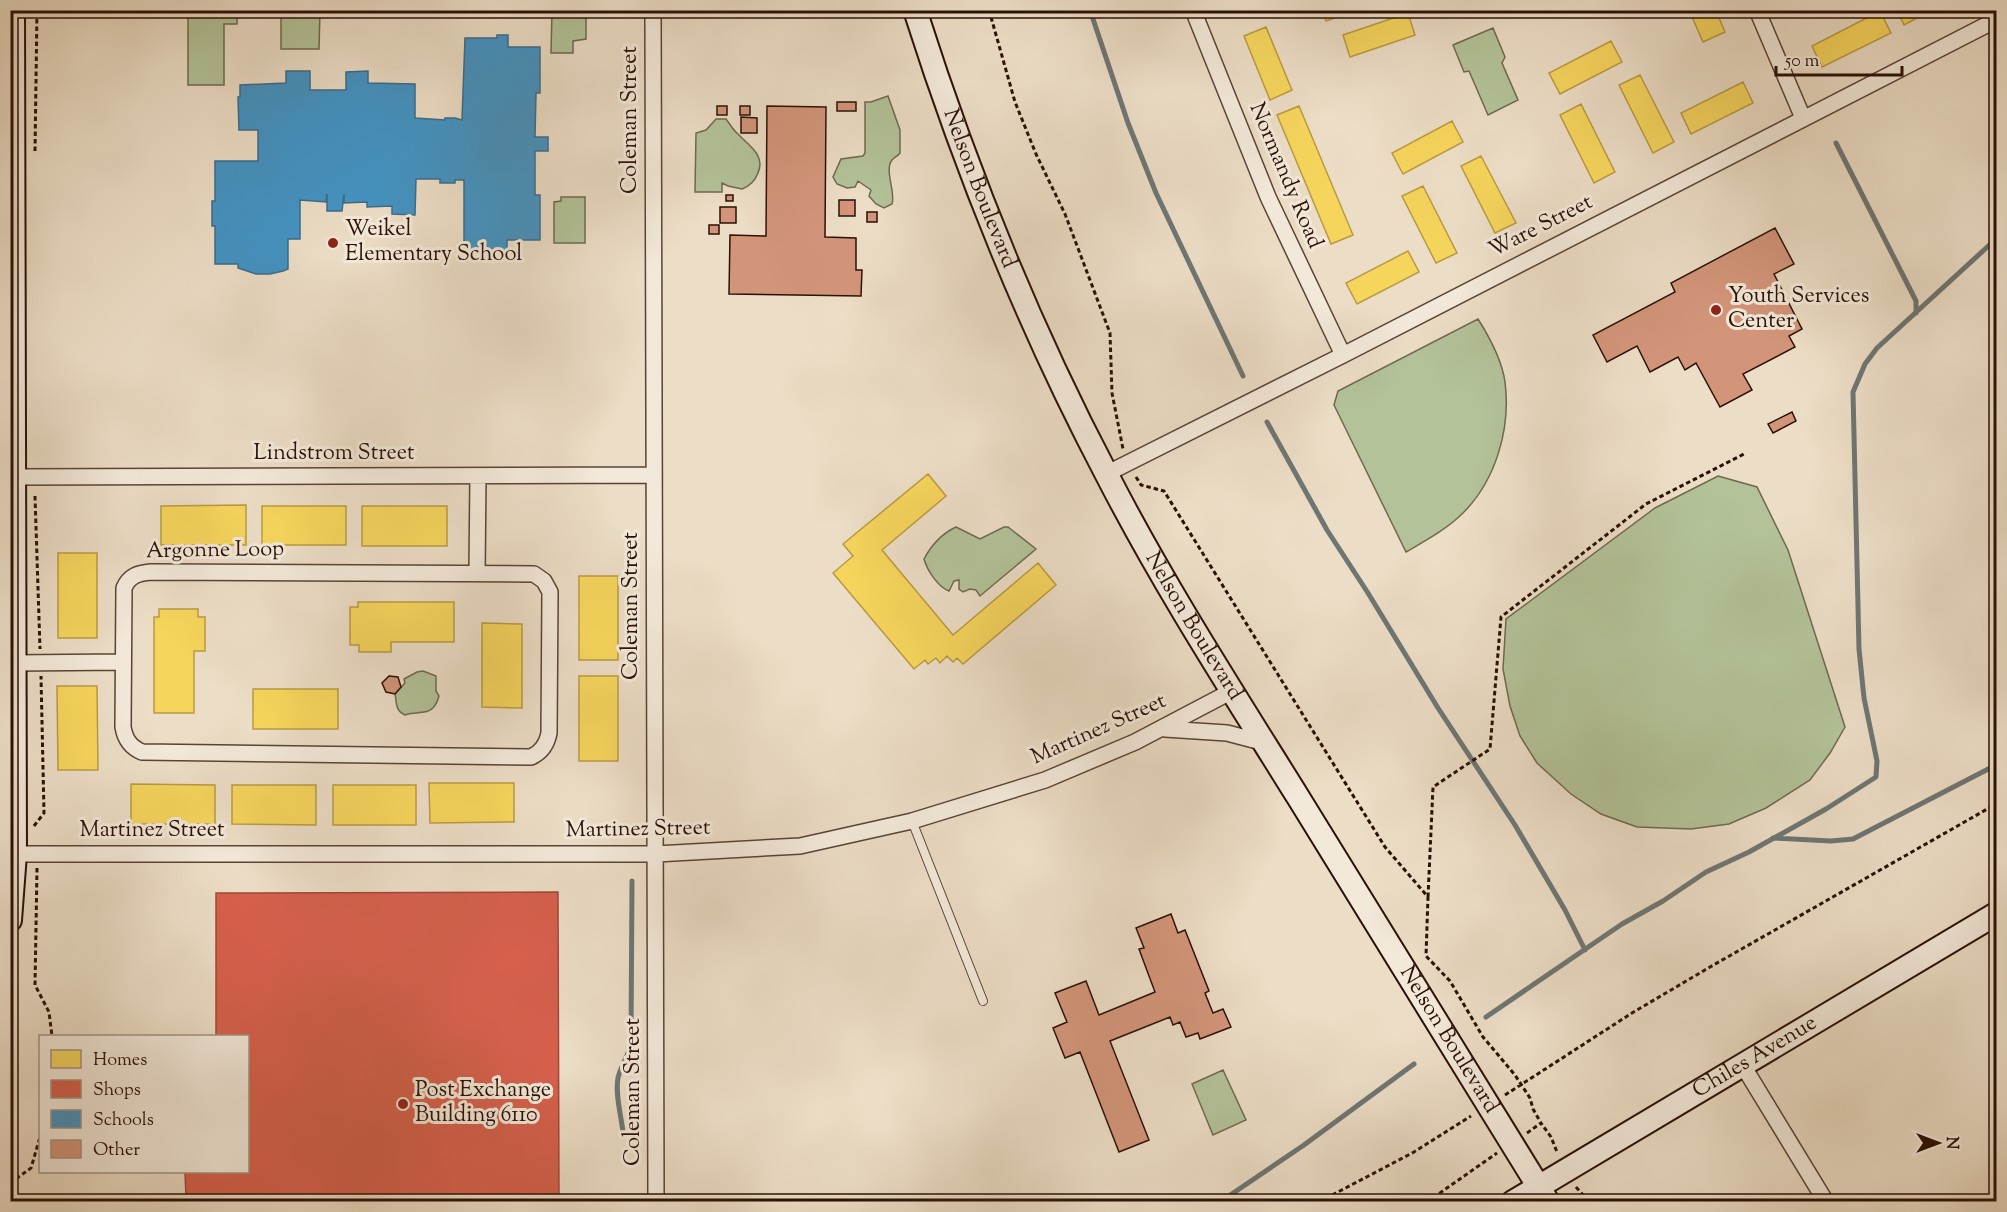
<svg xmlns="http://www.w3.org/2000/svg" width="2007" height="1212" font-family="'Sorts Mill Goudy',serif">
  <rect width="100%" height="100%" fill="#ecddc6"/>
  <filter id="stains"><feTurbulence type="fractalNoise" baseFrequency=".00333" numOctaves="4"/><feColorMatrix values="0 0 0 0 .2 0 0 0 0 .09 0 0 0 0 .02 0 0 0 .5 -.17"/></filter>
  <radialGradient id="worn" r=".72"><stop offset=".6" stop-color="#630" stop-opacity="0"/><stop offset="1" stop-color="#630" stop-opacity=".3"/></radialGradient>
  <path fill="#b3c299" stroke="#6e6950" stroke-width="1.5" d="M188,11H237V24H224V85H188Z
    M281,11H320L319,49H281Z
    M552,11H586V39L573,41V53H551Z
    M1493,28L1505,57L1502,63L1518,100L1488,115L1469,71L1464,72L1453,45Z
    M888,96L900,130V153C898,156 895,157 892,160C884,170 896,193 892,204L884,208L876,204L869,196L871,190L858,181L855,187L847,188L837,184L833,177L841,159L863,156L865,153V102H871Z
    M716,119H726C730,124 733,130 738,134C748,145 766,155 758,173C755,181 750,186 742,189L728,186L722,183V192H695L696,133L706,130Z
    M561,197H585V243H554V202L561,201Z
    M1478,319C1490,338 1502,360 1505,382C1511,428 1496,480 1463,513C1447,529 1425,541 1406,552L1334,405L1338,391Z
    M1718,476L1757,487L1788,550L1845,727L1830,753L1810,780L1766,808L1729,824L1691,829L1637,827L1601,814L1571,794L1537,763L1520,736L1510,706L1503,669L1506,619L1655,508Z
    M956,527L980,539L1004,527H1008L1036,549L980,596L976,590L970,589L963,592L959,589V580L954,581L949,591C938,587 927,570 924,559C932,544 941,534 956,527Z
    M423,671L436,676V691L439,696C433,718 421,710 405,715C395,710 397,704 395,694L405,683L404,679L417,672Z
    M1223,1070L1246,1120L1213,1135L1192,1084Z"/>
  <path fill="#f6d55c" stroke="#b99a42" stroke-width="1.5" d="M1323,10H1348L1349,13L1326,21Z
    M1689,10H1716L1725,32L1703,42Z
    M1897,10H1932L1904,25Z
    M1880,11L1891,33L1822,67L1812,46Z
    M1408,13L1415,35L1350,57L1343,35Z
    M1266,27L1292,90L1270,100L1244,36Z
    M1611,41L1622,62L1560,94L1549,73Z
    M1640,75L1674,142L1653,153L1619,85Z
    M1743,82L1753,103L1691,134L1681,113Z
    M1581,104L1615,172L1594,183L1560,115Z
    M1299,106L1353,235L1331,244L1277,115Z
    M1452,121L1463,142L1403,174L1392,153Z
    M1481,156L1516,223L1495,233L1461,166Z
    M1423,186L1457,253L1436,263L1402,196Z
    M1408,251L1419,272L1357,304L1346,283Z
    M928,474L946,496L882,550L953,635L1038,563L1056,585L963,664L957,658L953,662L947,656L940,663L936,658L928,664L925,660L914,669L833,573L853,556L843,544Z
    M246,505V545H161V506Z
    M262,506H346V545H262Z
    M362,506H447V546H362Z
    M58,553H97V638H58Z
    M579,576H618V660H579Z
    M358,602H454V642H391V652H359V645H350V607H358Z
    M159,609H198V617H205V651H194V713H154V617H159Z
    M482,623L522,624V708L482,707Z
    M579,676H618V761H579Z
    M57,686H97L98,770H58Z
    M253,689H338V729H253Z
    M429,783H514V822L430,823Z
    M131,784L215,785V824H131Z
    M232,785H316V825L232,824Z
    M333,785H416V825H333Z"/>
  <path fill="#d6604d" stroke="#a24838" stroke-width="1.5" d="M558,892L559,1202H214V1197H186L185,1172H248V1036H216V893Z"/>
  <path fill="#4393c3" stroke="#3c6c8a" stroke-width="1.5" d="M497,35H508V47H540V93H536L535,137H548V151H535V195H540V240H507V252H499V249H464V180H455V183H440V179H416L415,215L392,214V206L367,207V202L344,203V194L342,211H327V194L326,202L300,200V239H288V269L283,271L270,274H256L238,268V264H215V226H212V201H215V161H258V130H239L238,97H240V85L286,83V71H310V90H346V72L368,71V83L415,84V118L445,120V118H455L462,120L465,38H497Z"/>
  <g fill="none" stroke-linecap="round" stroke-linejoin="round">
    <path stroke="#6e7674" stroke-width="5" d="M1090,10L1128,123L1156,193L1243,376
      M1836,143L1916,301V313
      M1267,422L1327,530L1368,593L1438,708L1515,825L1565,910L1585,950
      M1773,838L1831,841L1853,839L1996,765
      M1486,1017L1622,924L1663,901L1706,872L1749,852L1826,809L1876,777L1877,761L1864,698L1859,649L1853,392L1865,364L1877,348L1996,239
      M623,1132C621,1115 615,1094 618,1078C621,1064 630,1055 631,1041L632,881
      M1220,1202L1304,1145L1414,1064"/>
  </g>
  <path fill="#d3957a" stroke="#2a1006" stroke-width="1.5" d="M837,102H856V111H837Z
    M717,106H727V115H717Z
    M740,106H750V115H740Z
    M767,106L826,107L825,237L856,238V270H862L861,296L729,294L730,235L766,236Z
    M741,117L757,118V133H741Z
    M726,195H733V201H726Z
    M839,200H855V216H839Z
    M720,207H736V223H720Z
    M867,212H877V222H867Z
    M709,225H719V234H709Z
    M1775,228L1794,264L1774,274L1802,329L1789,336L1795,347L1743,374L1752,390L1720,407L1696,363L1685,370L1678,357L1650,372L1637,346L1607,362L1593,335L1675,292L1671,283Z
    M1792,412L1796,421L1773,433L1768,424Z
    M389,676L398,677L401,687L395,694L386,692L382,683Z
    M1171,914L1178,933L1185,930L1209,991L1205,993L1213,1013L1223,1009L1231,1027L1200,1039L1198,1033L1186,1037L1180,1022L1173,1025L1170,1017L1110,1041L1149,1140L1119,1152L1080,1052L1065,1058L1053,1028L1067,1022L1055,993L1086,981L1099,1015L1155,992L1139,949L1144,948L1136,928Z"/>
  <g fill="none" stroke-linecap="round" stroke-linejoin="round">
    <defs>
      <path id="lane" d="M912,821L983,1001"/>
      <path id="street" d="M653,10L656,1202
        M1193,10L1268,197L1343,355
        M1757,10L1803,118
        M1106,474L1343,355L1996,20
        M14,477L654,475
        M151,572L534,574L544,581L550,592L549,733C547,744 542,752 531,757L142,752C130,747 125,739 123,727L124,588C129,576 138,573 151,572Z
        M477,573L478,476
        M14,663L123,662
        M1165,729L1227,733L1265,743
        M15,854H656L800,846L912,821L1045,780L1135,742L1232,691
        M1742,1064L1826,1202"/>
      <g id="secondary">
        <path id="s1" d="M915,10C965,167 1030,329 1107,475C1164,586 1232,691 1298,797C1382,932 1465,1067 1548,1202"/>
        <path d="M10,920L15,854L13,10"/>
        <path id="s2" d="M1513,1202L1996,914"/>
      </g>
    </defs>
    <use href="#lane" stroke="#5a4336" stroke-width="10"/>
    <use href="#street" stroke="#5a4336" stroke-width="18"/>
    <use href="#secondary" stroke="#2a1006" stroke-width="26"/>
    <path stroke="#2a1006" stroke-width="3" stroke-dasharray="4.5 3" stroke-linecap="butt" d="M989,10L1015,102L1036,154L1065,214L1110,333L1112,393L1123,449
      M35,151L37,10
      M1136,477L1141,485L1164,491L1385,847L1428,897L1426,956L1450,981L1483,1037L1515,1075L1530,1098L1533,1109L1541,1123
      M35,496L40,649
      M34,826L44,813L41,676
      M37,868L35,985L49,1012L52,1036
      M1428,897L1433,787L1490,749L1501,617L1646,504L1746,453
      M1505,1095L1632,1013L1710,967L1996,804
      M1527,1133L1541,1123L1551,1137L1557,1152
      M10,1183L31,1168L40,1137
      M1576,1187L1583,1195L1581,1202
      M1319,1202L1414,1152L1471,1116
      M1427,1202L1497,1153"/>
    <use href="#lane" stroke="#f3e9da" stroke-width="8"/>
    <use href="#street" stroke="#f3e9da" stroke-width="15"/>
    <use href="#secondary" stroke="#f3e9da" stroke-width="22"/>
  </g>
  <g fill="#8f2418" stroke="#f3e9da" stroke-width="2">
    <circle cx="333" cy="243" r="6"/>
    <circle cx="1716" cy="310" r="6"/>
    <circle cx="403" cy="1104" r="6"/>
  </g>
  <g text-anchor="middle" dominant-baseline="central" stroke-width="6" stroke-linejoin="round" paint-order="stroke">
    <g font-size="22" fill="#2a1006" stroke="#f3e9da">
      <text transform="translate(631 120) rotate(-90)">Coleman Street</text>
      <text transform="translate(1285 176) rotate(67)">Normandy Road</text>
      <text stroke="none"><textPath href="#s1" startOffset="190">Nelson Boulevard</textPath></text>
      <text transform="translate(1541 227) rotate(-27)">Ware Street</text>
      <text x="334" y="454">Lindstrom Street</text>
      <text transform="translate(215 551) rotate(-1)">Argonne Loop</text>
      <text transform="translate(632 606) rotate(-90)">Coleman Street</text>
      <text stroke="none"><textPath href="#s1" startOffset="678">Nelson Boulevard</textPath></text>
      <text transform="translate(1099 730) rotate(-24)">Martinez Street</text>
      <text transform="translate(638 830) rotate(-1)">Martinez Street</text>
      <text x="152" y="831">Martinez Street</text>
      <text stroke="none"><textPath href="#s1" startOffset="1164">Nelson Boulevard</textPath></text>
      <text stroke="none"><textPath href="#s2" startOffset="282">Chiles Avenue</textPath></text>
      <text transform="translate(634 1092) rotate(-90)">Coleman Street</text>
    </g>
    <g font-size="22" fill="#2a1006" stroke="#f3e9da" text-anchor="start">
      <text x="345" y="230">Weikel<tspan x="345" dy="25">Elementary School</tspan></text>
      <text x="1728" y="297">Youth Services<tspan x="1728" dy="25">Center</tspan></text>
      <text x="415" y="1091">Post Exchange<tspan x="415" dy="25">Building 6110</tspan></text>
    </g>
  </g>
  <rect width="2007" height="1212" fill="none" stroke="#ecddc6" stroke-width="36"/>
  <rect x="12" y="12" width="1983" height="1188" fill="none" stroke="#2a1006" stroke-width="3"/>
  <rect x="18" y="18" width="1971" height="1176" fill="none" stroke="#2a1006" stroke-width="1.5"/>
  <rect x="39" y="1035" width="210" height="138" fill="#f3e9da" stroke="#a39285" stroke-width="1.5"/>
  <rect x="51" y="1050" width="30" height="18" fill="#f6d55c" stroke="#a39285" stroke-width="1.5"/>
  <text x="93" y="1065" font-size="18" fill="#2a1006">Homes</text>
  <rect x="51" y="1080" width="30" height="18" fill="#d6604d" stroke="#a39285" stroke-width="1.5"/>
  <text x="93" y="1095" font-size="18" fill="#2a1006">Shops</text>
  <rect x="51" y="1110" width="30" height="18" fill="#4393c3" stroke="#a39285" stroke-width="1.5"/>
  <text x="93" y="1125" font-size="18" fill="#2a1006">Schools</text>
  <rect x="51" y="1140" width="30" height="18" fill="#d3957a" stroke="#a39285" stroke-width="1.5"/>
  <text x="93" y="1155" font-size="18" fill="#2a1006">Other</text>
  <g transform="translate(1938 1143) rotate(90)" stroke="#f3e9da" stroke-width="4.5" paint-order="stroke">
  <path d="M0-4.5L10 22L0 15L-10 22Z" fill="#2a1006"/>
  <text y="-9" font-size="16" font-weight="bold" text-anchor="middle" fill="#2a1006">N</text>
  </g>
  <path d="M1776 66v9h126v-9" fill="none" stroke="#2a1006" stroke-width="3"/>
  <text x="1785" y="66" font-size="18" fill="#2a1006" stroke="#f3e9da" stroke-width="4.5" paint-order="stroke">50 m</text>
  <rect width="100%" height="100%" filter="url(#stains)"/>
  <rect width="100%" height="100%" fill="url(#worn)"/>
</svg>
